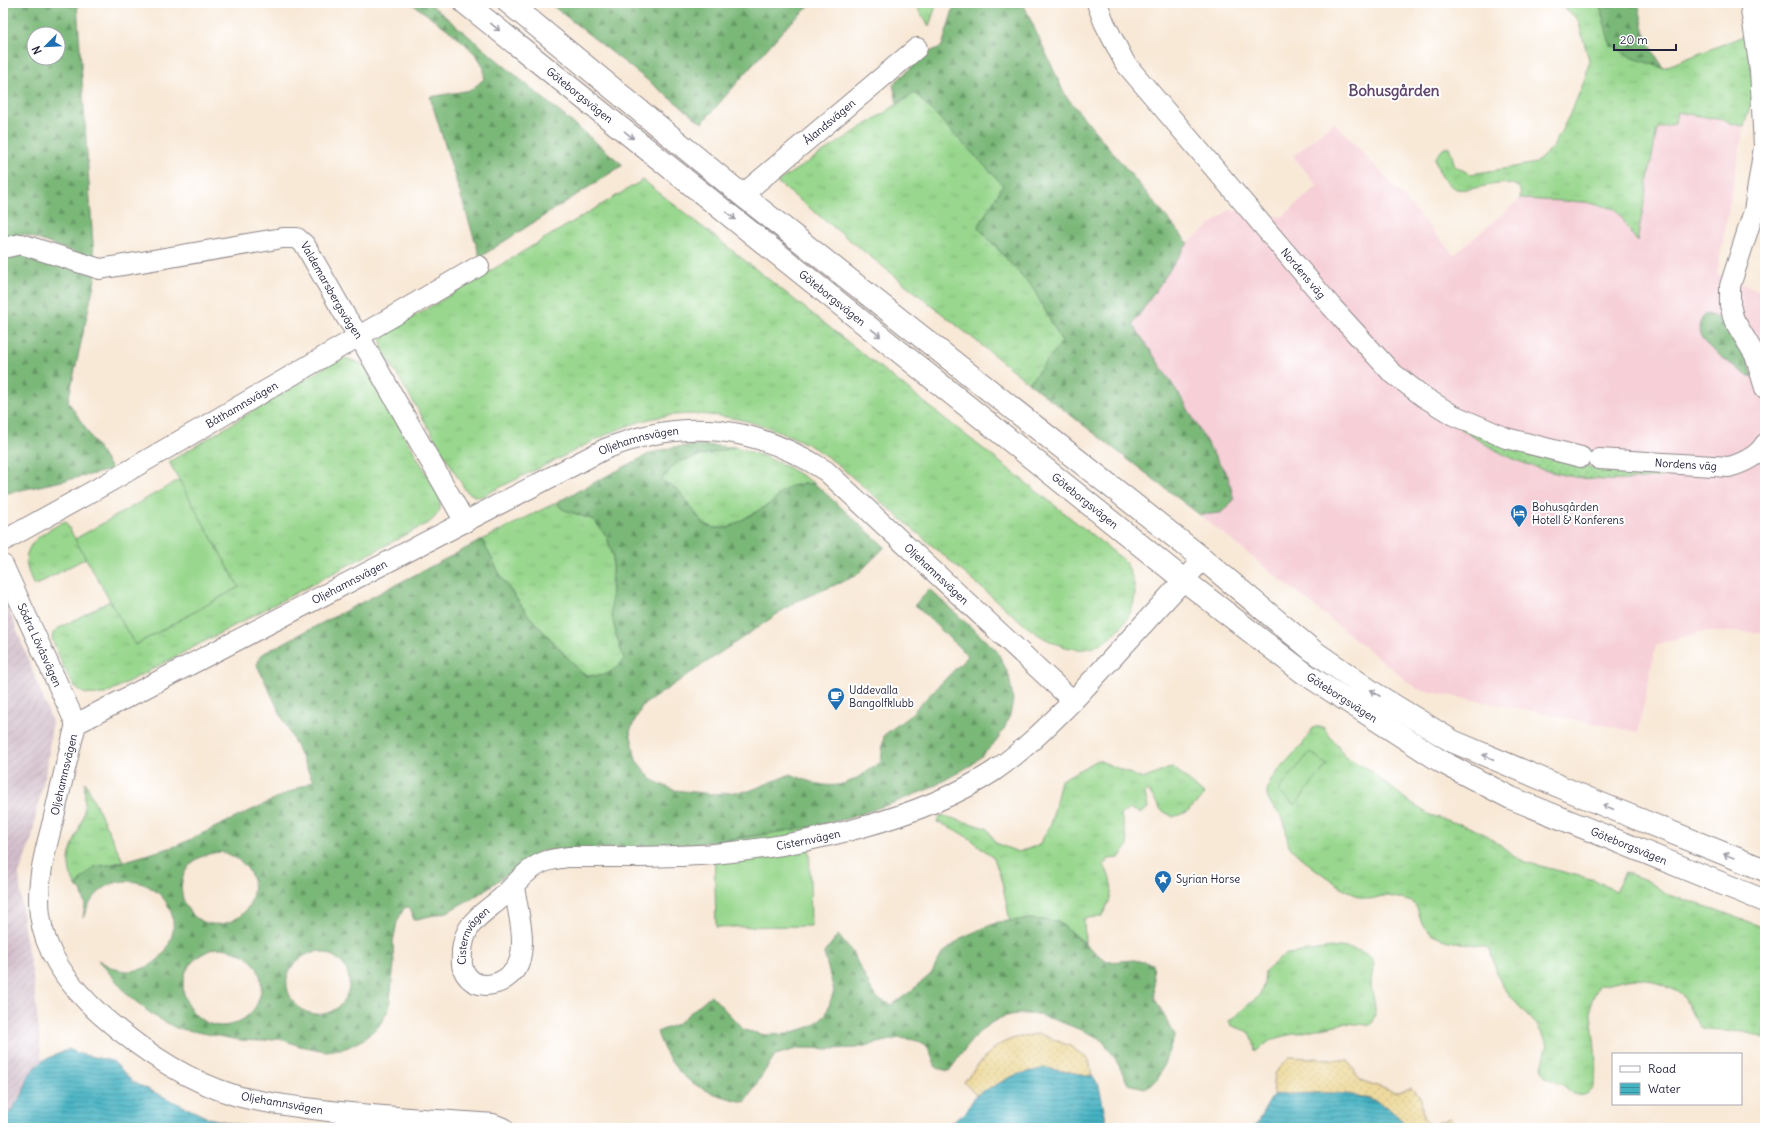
<svg xmlns="http://www.w3.org/2000/svg" width="1768" height="1131" font-family="Delius,sans-serif">
  <defs>
    <pattern id="industrial-furrows" width="10" height="10" patternUnits="userSpaceOnUse"><rect width="10" height="10" fill="#d1bdc9"/><path d="M-1 1l2-2M0 10L10 0M9 11l2-2" fill="none" stroke="#b3a2ae"/></pattern>
    <pattern id="grass-tufts" width="24" height="20" patternUnits="userSpaceOnUse"><rect width="24" height="20" fill="#98d78d"/><path d="M3 7l-1-3M5 7V3M7 7l1-3M15 17l-1-3M17 17v-4M19 17l1-3" fill="none" stroke="#83b87b"/></pattern>
    <pattern id="forest-firs" width="22" height="20" patternUnits="userSpaceOnUse"><rect width="22" height="20" fill="#7ab878"/><path d="M5 1l3.5 6h-7zM16 11l3.5 6h-7z" fill="#649564"/></pattern>
    <pattern id="sand-dots" width="8" height="8" patternUnits="userSpaceOnUse"><rect width="8" height="8" fill="#eeda9e"/><path d="M2 2h.1M6 6h.1" fill="none" stroke="#ccbb89" stroke-width="1.8" stroke-linecap="round"/></pattern>
    <pattern id="garden-dots" width="8" height="8" patternUnits="userSpaceOnUse"><rect width="8" height="8" fill="#98d78d"/><path d="M2 2h.1M6 6h.1" fill="none" stroke="#83b87b" stroke-width="1.8" stroke-linecap="round"/></pattern>
    <pattern id="water-rules" width="6" height="5" patternUnits="userSpaceOnUse"><rect width="6" height="5" fill="#45b2c2"/><path d="M0 2.5h6" fill="none" stroke="#39909f"/></pattern>
  </defs>
  <rect width="100%" height="100%" fill="#fff"/>
  <filter id="ink" filterUnits="userSpaceOnUse"><feTurbulence type="fractalNoise" baseFrequency=".025" numOctaves="2"/><feDisplacementMap in="SourceGraphic" scale="8" xChannelSelector="R" yChannelSelector="G"/><feConvolveMatrix kernelMatrix="1 2 1 2 8 2 1 2 1" color-interpolation-filters="sRGB"/></filter>
  <filter id="wash" filterUnits="userSpaceOnUse"><feTurbulence type="fractalNoise" baseFrequency=".012" numOctaves="4" result="noise"/><feDisplacementMap in="SourceGraphic" scale="16" xChannelSelector="R" yChannelSelector="G"/><feGaussianBlur stdDeviation="0.9" result="paint"/><feColorMatrix in="noise" values="0 0 0 0 0 0 0 0 0 0 0 0 0 0 0 0 0 1.4 0 .05"/><feComposite in="paint" operator="in"/></filter>
  <g filter="url(#wash)">
    <rect width="100%" height="100%" fill="#f8e8d6"/>
    <path fill="#f6cfd7" d="M1677,112L1728,121L1729,123L1744,126L1717,273L1765,293V632H1701L1656,645L1638,732L1417,689L1200,515L1221,513L1228,476L1133,324L1188,243L1229,210L1282,217L1318,186L1293,156L1334,122L1392,184L1454,255L1520,199L1585,202L1616,209L1637,241L1657,129L1675,123Z"/>
    <path fill="url(#industrial-furrows)" d="M3,594L52,722L47,767L37,808L32,838L19,874L24,929L33,977L42,1061L30,1073L22,1095L3,1122Z"/>
    <path fill="url(#grass-tufts)" stroke="#5d7c64" d="M914,3H937L929,26Z
      M1557,3H1597L1600,6L1610,44L1663,68L1746,35L1754,93L1744,126L1729,123L1728,121L1677,112L1675,123L1657,129L1637,242L1616,209L1585,202L1520,199C1520,196 1521,192 1520,190C1513,174 1471,193 1457,189C1443,184 1438,171 1435,158L1443,149L1449,146L1455,166L1470,174L1503,169L1536,163L1553,147L1573,108L1586,77L1589,60L1578,20L1561,4Z
      M915,93L1004,185L978,227L1033,288L1062,342L1029,383L777,182Z
      M643,180L1125,561C1129,570 1134,580 1135,590C1137,618 1104,653 1076,649C1057,647 1041,637 1026,626L836,463C827,457 818,450 809,445C760,419 696,405 642,421C616,429 593,441 570,453C541,467 512,481 483,496L476,497L466,491L382,349L381,340L383,335Z
      M342,357L363,364L439,495C443,507 440,513 430,522L105,694C96,694 87,696 80,691C68,684 58,652 52,639L53,633L57,629L110,601L135,645L239,587L169,462Z
      M735,447C765,455 790,467 815,484H802L781,492L773,502L728,528H714L703,523L678,490L661,480L677,462Z
      M557,502L562,509L594,520L607,537L613,556L611,586L617,638L624,659C613,674 601,679 583,674L529,616L503,580L482,540Z
      M65,521L86,558L34,586C15,548 34,538 65,521Z
      M1315,727H1323L1346,757L1366,768L1412,804L1430,815L1472,828L1491,838L1513,855L1525,862L1595,880L1615,891L1625,872L1646,880L1669,895L1714,909L1765,928V1040L1745,1031L1702,1029C1693,1018 1690,1008 1684,997C1678,987 1649,981 1638,978C1628,978 1611,983 1599,985L1598,987C1596,992 1592,998 1591,1004C1588,1017 1612,1107 1574,1094C1570,1092 1567,1088 1564,1086C1559,1083 1553,1081 1547,1078L1542,1067L1548,1044L1537,1025L1517,1004L1502,985L1498,976L1490,949C1471,940 1446,947 1428,931C1418,923 1421,909 1412,902C1404,900 1394,896 1385,896C1377,896 1372,901 1362,898C1347,893 1299,859 1290,847C1285,839 1288,828 1282,818C1277,809 1266,803 1267,792C1267,777 1298,752 1306,739C1310,734 1310,730 1315,727Z
      M1098,760L1143,779L1173,767L1205,795L1187,812L1173,817L1161,810L1149,791H1146L1145,793L1148,808L1141,813L1130,809L1121,815L1128,845L1119,858L1109,859L1104,865C1116,887 1113,897 1101,917L1084,918L1085,943L1057,921L1029,919L1010,921L1002,882L994,858L972,840L952,828L937,822L941,815L987,828L996,843L1018,852L1039,845L1051,824L1061,780Z
      M85,782L123,861L109,865L81,879L77,888C61,860 72,850 81,823C86,811 84,795 85,782Z
      M1340,947C1353,949 1367,950 1374,962C1374,969 1371,978 1371,984C1372,999 1381,1013 1369,1025L1345,1023L1284,1036L1271,1040L1255,1052C1252,1028 1251,1034 1231,1025L1229,1021L1260,995L1264,983L1265,971L1283,956L1287,954Z"/>
    <path fill="url(#forest-firs)" stroke="#4e6d5a" fill-rule="evenodd" d="M3,3H77L94,259L23,234L3,239ZM34,34H58V58H34Z
      M411,3H429L623,165L480,257L430,97L471,90L484,79C484,74 485,70 483,66C473,44 431,18 411,3Z
      M549,3H813L785,28L702,123Z
      M955,3H1023L1065,95L1188,243L1133,324L1184,402L1212,452L1228,476L1234,500L1221,513L1200,515L1029,383L1062,342L1033,288L978,227L1003,185L915,93L897,103L893,84L928,53L942,46Z
      M1597,3H1638L1646,38L1663,68L1633,58L1610,44L1600,6Z
      M17,249L96,275L68,401L112,470L3,494V253Z
      M1708,314L1724,321L1734,339L1748,360L1753,377H1749C1738,369 1709,349 1702,339C1697,331 1699,322 1704,315Z
      M700,445L735,447L677,462L661,480L678,490L703,523L714,528H728L773,502L781,492L791,486L802,484H815L885,547L856,576L795,602L642,706L630,731L636,760L652,780L674,790L712,794L749,791L791,774C833,793 845,788 881,762L884,735L908,717L968,656L915,605L929,589L997,651L1009,675L1013,700L1010,715L1004,729L996,742L973,764L931,788L893,803L846,819L801,829L689,845L541,851L476,896L447,912L413,920L412,912L409,907L404,908L397,922L393,942L394,964L389,1009L379,1026L364,1039L346,1048L326,1051L300,1046L278,1038L261,1041L239,1040L176,1028L154,1016L129,996L98,960C115,971 129,975 149,966C158,961 165,954 169,944C193,891 108,847 83,918L85,904L81,890L77,888L81,879L94,867L115,864L176,846L313,781L257,665L261,655L266,652L482,540L503,580L529,616L583,674C601,679 613,674 624,659L617,638L611,613L613,556L607,537L594,520L562,509L557,502L651,453L674,447ZM221,852C245,858 262,879 249,905C245,914 236,920 226,923C177,935 159,856 221,852ZM216,948C249,948 271,972 257,1004C253,1012 247,1017 240,1021C193,1046 152,968 216,948ZM317,951C370,959 350,1024 310,1013C303,1011 297,1007 293,1001C277,978 294,956 317,951Z
      M1029,919L1057,921L1107,962L1134,960L1153,964L1155,999L1175,1035L1158,1079L1145,1088L1128,1084C1121,1070 1113,1051 1101,1040C1095,1035 1084,1031 1076,1028C1049,1017 1019,1005 991,1023C973,1034 962,1054 949,1071L936,1068L928,1047L915,1040L899,1038L856,1048L831,1049L800,1048L775,1055L745,1102C700,1093 672,1078 657,1032L677,1024L711,995L744,1030L765,1035L787,1034L812,1026L826,1014L834,991L824,953L838,935L852,952L876,998L892,1005L910,992L931,974L942,954L963,937L998,922Z"/>
    <path fill="url(#sand-dots)" stroke="#887e6c" d="M1040,1034L1070,1046L1089,1060L1092,1076L1045,1068L976,1095L964,1082C991,1050 996,1038 1040,1034Z
      M1290,1057L1348,1060L1360,1080L1394,1092L1411,1088L1421,1098L1423,1117L1431,1125L1450,1118L1455,1128H1408C1375,1084 1322,1093 1273,1095L1275,1072Z"/>
    <path fill="url(#garden-dots)" stroke="#5d7c64" d="M1442,417L1563,462L1594,468L1670,473V475C1614,486 1557,480 1505,455C1483,444 1463,430 1442,417Z"/>
    <path fill="#98d78d" stroke="#5d7c64" d="M179,480L239,587L135,645L75,539Z
      M1310,752L1327,765L1295,805L1278,791Z
      M809,827L811,926L716,927L714,843Z"/>
    <path fill="url(#water-rules)" stroke="#346a7e" d="M69,1049L80,1054L113,1061L133,1082L208,1118L253,1128H3V1122L22,1095L30,1073L42,1061Z
      M1045,1068L1092,1076L1099,1086L1108,1128H944L965,1113L976,1095L1015,1075Z
      M1322,1093C1357,1093 1386,1098 1408,1128H1254L1273,1095Z"/>
  </g>
  <g filter="url(#ink)">
    <g fill="none" stroke-linecap="round" stroke-linejoin="round">
      <defs>
        <g id="street">
          <path id="s1" d="M1097,3L1104,22L1125,63L1331,306L1391,372L1424,397L1453,415L1481,427L1506,438L1581,457"/>
          <path d="M1750,3L1760,70L1764,147L1754,211L1730,286V305L1734,320L1755,355L1765,388"/>
          <path id="s2" d="M742,195L917,48"/>
          <path id="s3" d="M3,248L21,244L100,269L283,238H297L305,245L346,317L359,336L465,522"/>
          <path id="s4" d="M1599,459L1729,467C1743,463 1757,457 1765,444"/>
          <path id="s5" d="M3,541L111,481L479,266"/>
          <path id="s6" d="M3,565L76,724"/>
          <path id="s7" d="M514,886C517,909 526,936 520,959C514,983 475,998 463,969C461,964 462,957 462,951C463,942 465,933 471,925C478,915 491,907 500,899C514,886 529,866 547,861C554,859 562,858 568,857C617,857 666,858 714,854C802,846 920,820 994,771C1023,751 1048,726 1073,701"/>
          <path id="s8" d="M503,1128L493,1124C431,1119 368,1117 306,1108C282,1105 257,1102 234,1095C185,1080 140,1049 102,1016C72,989 45,956 40,915C36,883 45,851 53,821C60,789 68,756 76,724L605,449C684,417 754,425 826,471L1073,701L1203,559"/>
        </g>
        <g id="secondary">
          <path id="s9" d="M465,3L1185,581L1304,673L1442,762L1511,798L1765,901"/>
          <path d="M509,3L742,195L1203,559L1312,650L1375,694L1452,741L1606,806L1765,870"/>
        </g>
      </defs>
      <use href="#street" stroke="#8d8588" stroke-width="22"/>
      <use href="#secondary" stroke="#8d8588" stroke-width="24"/>
      <use href="#street" stroke="#fff" stroke-width="20"/>
      <use href="#secondary" stroke="#fff" stroke-width="22"/>
    </g>
    <defs><path id="oneway-shaft" d="M-6 0H5M1.5-3L5.5 0L1.5 3" fill="none" stroke-width="1.6" stroke-linecap="round" stroke-linejoin="round"/></defs>
    <g stroke="#9c9ca7">
      <use href="#oneway-shaft" transform="translate(495 27) rotate(39)"/>
      <use href="#oneway-shaft" transform="translate(629 135) rotate(39)"/>
      <use href="#oneway-shaft" transform="translate(731 216) rotate(39)"/>
      <use href="#oneway-shaft" transform="translate(876 333) rotate(39)"/>
      <use href="#oneway-shaft" transform="translate(1375 693) rotate(-147)"/>
      <use href="#oneway-shaft" transform="translate(1488 757) rotate(-157)"/>
      <use href="#oneway-shaft" transform="translate(1608 807) rotate(-158)"/>
      <use href="#oneway-shaft" transform="translate(1729 856) rotate(-158)"/>
    </g>
  </g>
  <defs>
    <symbol id="hotel-pin" viewBox="-11 -11 22 30"><path d="M0 17L-7.5 6A9.5 9.5 0 1 1 7.5 6Z" fill="#1f6fb2" stroke="#fff"/><path d="M-6-4.5h1.5V1H6V5H4.5V3h-9V5H-6ZM-4 0a1.8 1.8 0 1 1 3.6 0ZM.5 0V-2.5h3Q6-2.5 6 0Z" fill="#fff"/></symbol>
    <symbol id="cafe-pin" viewBox="-11 -11 22 30"><path d="M0 17L-7.5 6A9.5 9.5 0 1 1 7.5 6Z" fill="#1f6fb2" stroke="#fff"/><path d="M-5.5-4.5H6V0H3Q3 3.5 0 3.5H-2.5Q-5.5 3.5-5.5 0ZM3-3.2v2h1.7v-2ZM-6 4.5H4V6H-6Z" fill="#fff"/></symbol>
    <symbol id="sight-pin" viewBox="-11 -11 22 30"><path d="M0 17L-7.5 6A9.5 9.5 0 1 1 7.5 6Z" fill="#1f6fb2" stroke="#fff"/><path d="M0-6L1.8-2.2L6-1.7L2.9 1.2L3.7 5.4L0 3.3L-3.7 5.4L-2.9 1.2L-6-1.7L-1.8-2.2Z" fill="#fff"/></symbol>
  </defs>
  <g fill-rule="evenodd">
    <use href="#hotel-pin" x="1509" y="503" width="20" height="27"/>
    <use href="#cafe-pin" x="826" y="686" width="20" height="27"/>
    <use href="#sight-pin" x="1153" y="869" width="20" height="27"/>
  </g>
  <g text-anchor="middle" dominant-baseline="central" stroke-width="4" stroke-linejoin="round" paint-order="stroke">
    <g font-size="11" fill="#22223b" stroke="#fff">
      <text stroke="none"><textPath href="#s9" startOffset="147">Göteborgsvägen</textPath></text>
      <text stroke="none"><textPath href="#s2" startOffset="114">Ålandsvägen</textPath></text>
      <text stroke="none"><textPath href="#s1" startOffset="342">Nordens väg</textPath></text>
      <text stroke="none"><textPath href="#s3" startOffset="364">Valdemarsbergsvägen</textPath></text>
      <text stroke="none"><textPath href="#s9" startOffset="471">Göteborgsvägen</textPath></text>
      <text stroke="none"><textPath href="#s5" startOffset="275">Båthamnsvägen</textPath></text>
      <text stroke="none"><textPath href="#s8" startOffset="1374">Oljehamnsvägen</textPath></text>
      <text stroke="none"><textPath href="#s4" startOffset="87">Nordens väg</textPath></text>
      <text stroke="none"><textPath href="#s9" startOffset="795">Göteborgsvägen</textPath></text>
      <text stroke="none"><textPath href="#s8" startOffset="1722">Oljehamnsvägen</textPath></text>
      <text stroke="none"><textPath href="#s8" startOffset="1051">Oljehamnsvägen</textPath></text>
      <text stroke="none"><textPath href="#s6" startOffset="88">Södra Lövåsvägen</textPath></text>
      <text stroke="none"><textPath href="#s9" startOffset="1119">Göteborgsvägen</textPath></text>
      <text stroke="none"><textPath href="#s8" startOffset="691">Oljehamnsvägen</textPath></text>
      <text stroke="none"><textPath href="#s7" startOffset="558">Cisternvägen</textPath></text>
      <text stroke="none"><textPath href="#s9" startOffset="1443">Göteborgsvägen</textPath></text>
      <text stroke="none"><textPath href="#s7" startOffset="186">Cisternvägen</textPath></text>
      <text transform="translate(282 1103) rotate(10)">Oljehamnsvägen</text>
    </g>
    <g font-size="11" fill="#22223b" stroke="#fff" text-anchor="start">
      <text x="1532" y="507">Bohusgården<tspan x="1532" dy="13">Hotell &amp; Konferens</tspan></text>
      <text x="849" y="690">Uddevalla<tspan x="849" dy="13">Bangolfklubb</tspan></text>
      <text x="1176" y="879">Syrian Horse</text>
    </g>
    <g font-size="15" font-weight="bold" fill="#5f476b" stroke="#fff">
      <text x="1394" y="90">Bohusgården</text>
    </g>
  </g>
  <rect width="1768" height="1131" fill="none" stroke="#fff" stroke-width="16"/>
  <rect x="1612" y="1053" width="130" height="52" fill="#ffffff" stroke="#a7a7b1"/>
  <rect x="1620" y="1066" width="20" height="6" fill="#ffffff" stroke="#a7a7b1"/>
  <text x="1648" y="1073" font-size="12" fill="#22223b">Road</text>
  <rect x="1620" y="1083" width="20" height="12" fill="url(#water-rules)" stroke="#a7a7b1"/>
  <text x="1648" y="1093" font-size="12" fill="#22223b">Water</text>
  <g transform="translate(46 46) rotate(246)"><circle r="19" fill="#ffffff" stroke="#a7a7b1"/>
  <path d="M0-3L7 15L0 10L-7 15Z" fill="#1f6fb2"/>
  <text y="-6" font-size="11" font-weight="bold" text-anchor="middle" fill="#22223b">N</text>
  </g>
  <path d="M1614 44v6h62v-6" fill="none" stroke="#22223b" stroke-width="2"/>
  <text x="1620" y="44" font-size="12" fill="#22223b" stroke="#ffffff" stroke-width="3" paint-order="stroke">20 m</text>
</svg>
